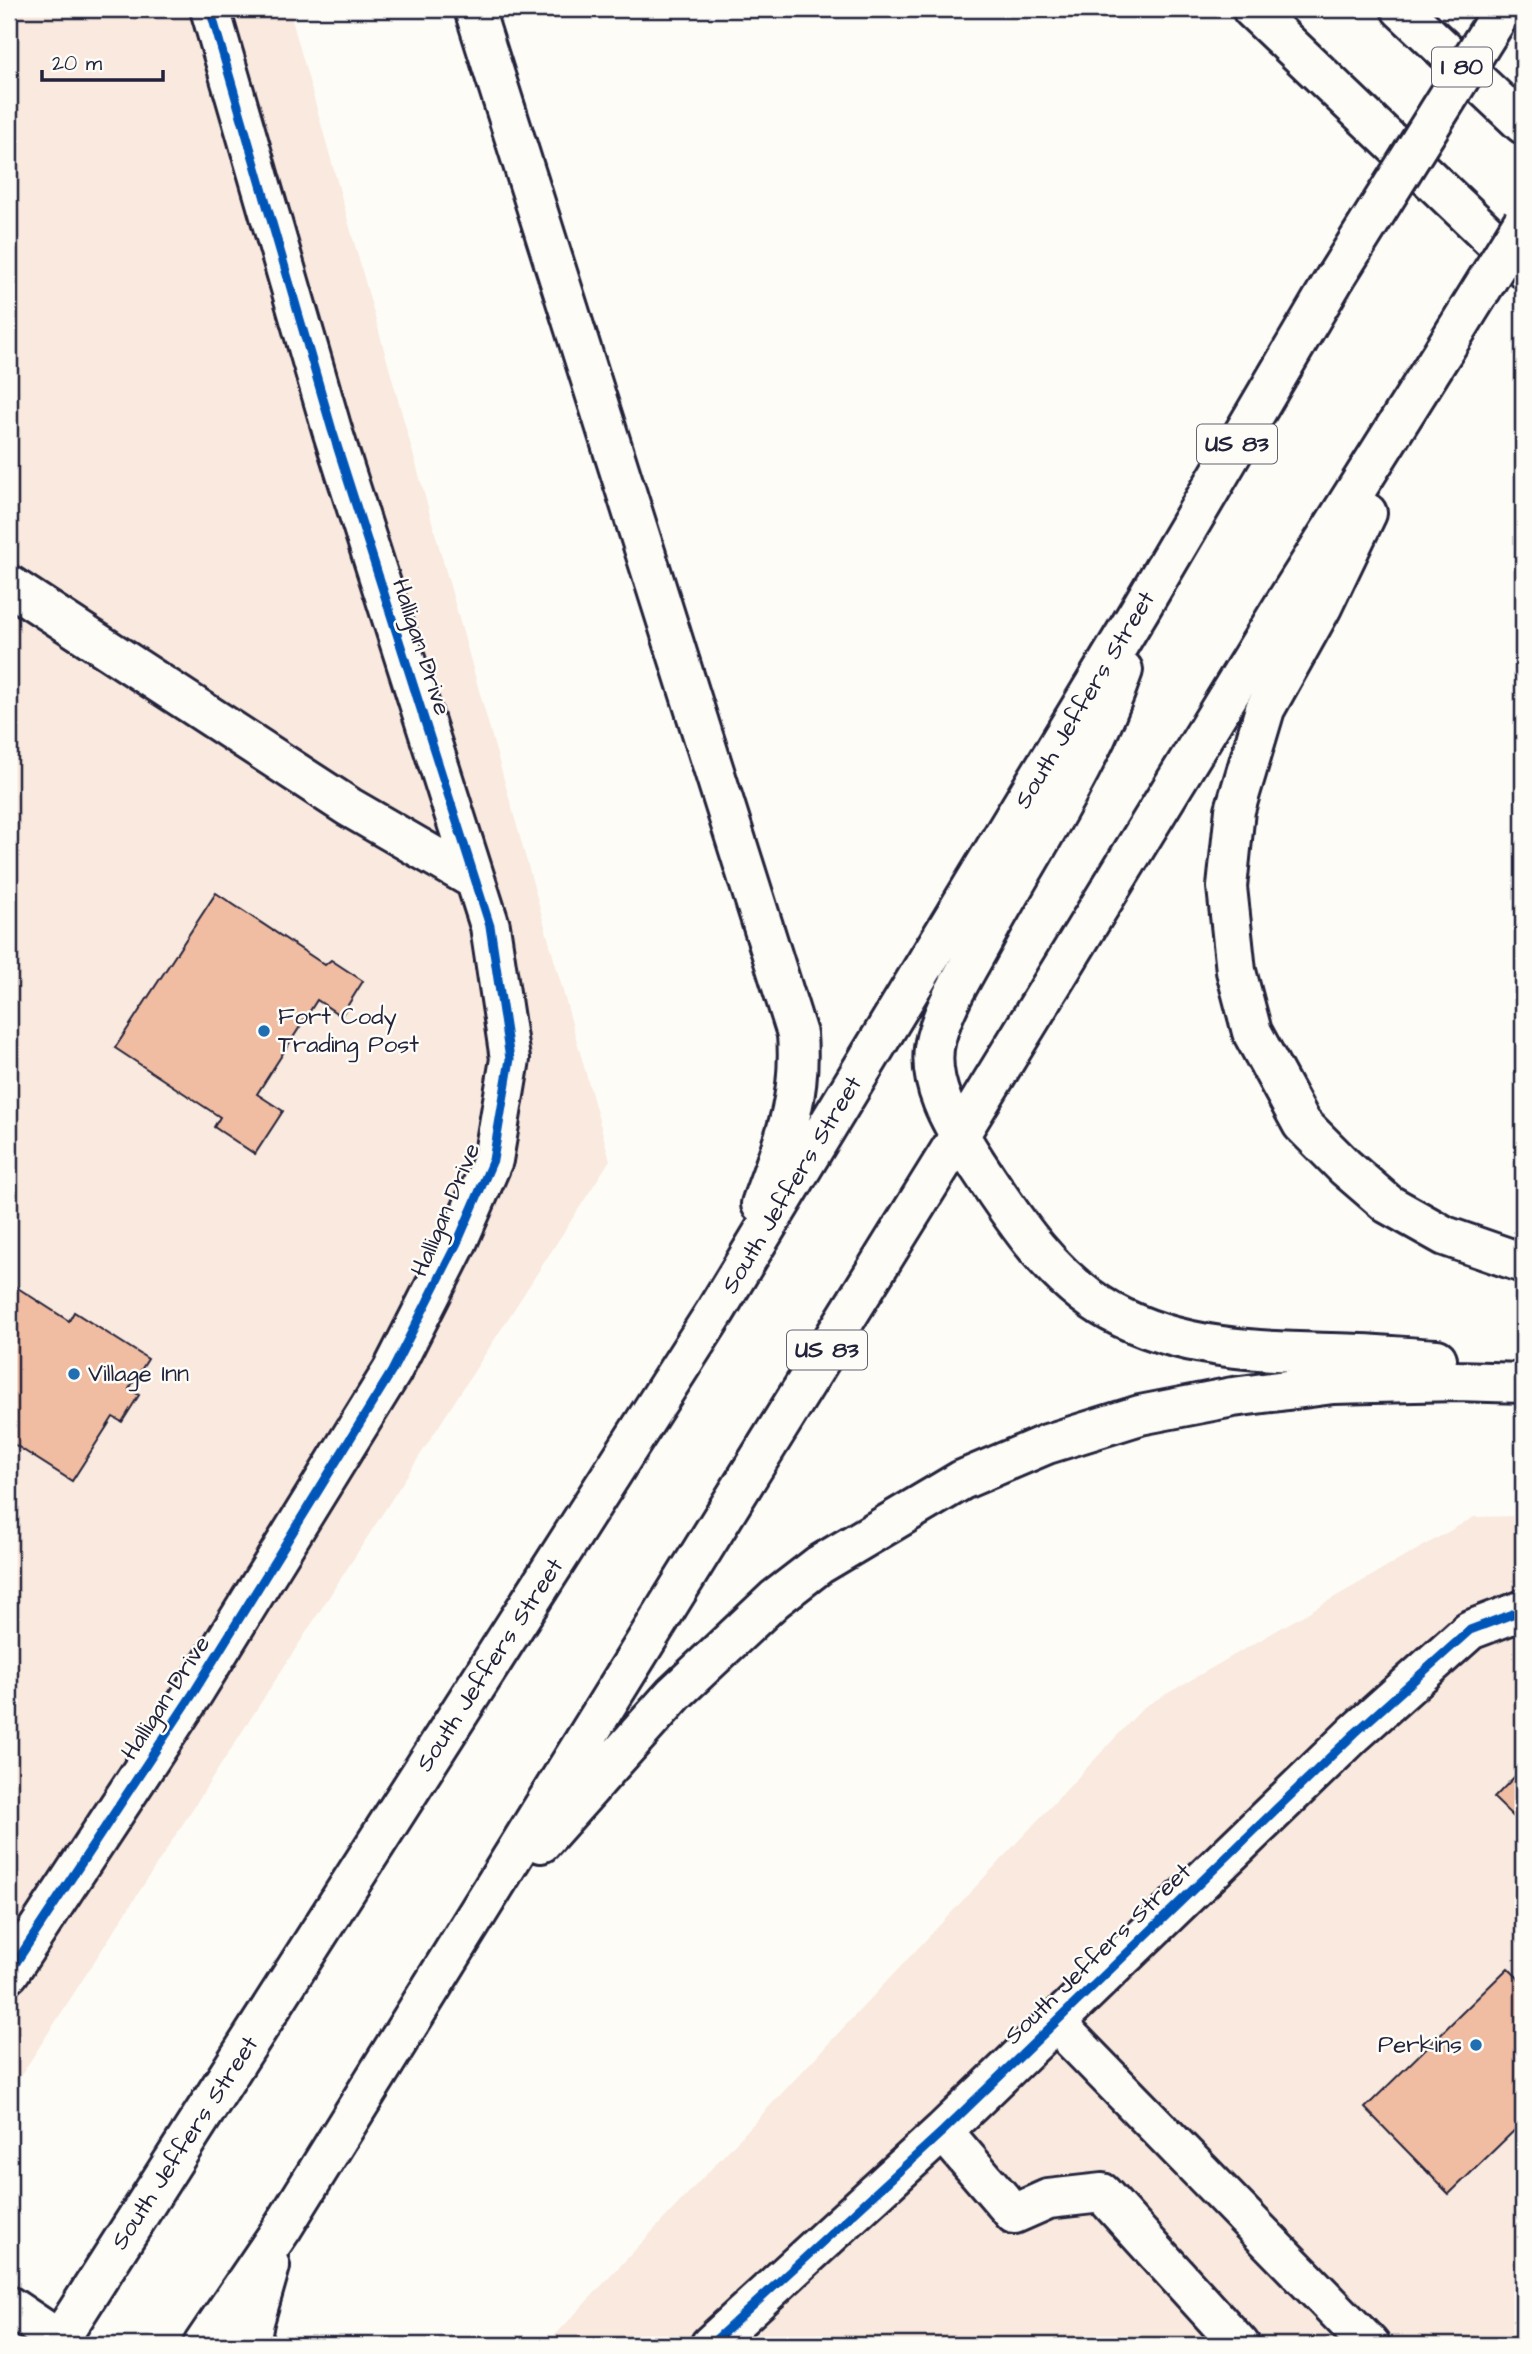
<svg xmlns="http://www.w3.org/2000/svg" width="1532" height="2354" font-family="'Architects Daughter',sans-serif">
  <rect width="100%" height="100%" fill="#fdfcf7"/>
  <filter id="ink" filterUnits="userSpaceOnUse"><feTurbulence type="fractalNoise" baseFrequency=".0143" numOctaves="2"/><feDisplacementMap in="SourceGraphic" scale="14" xChannelSelector="R" yChannelSelector="G"/><feConvolveMatrix kernelMatrix="1 2 1 2 8 2 1 2 1" color-interpolation-filters="sRGB"/></filter>
  <g filter="url(#ink)">
    <path fill="#f9e9de" d="M9,9H289L610,1160L9,2094Z
      M1523,1516V2345H546L1144,1707L1474,1517Z"/>
    <path fill="#f1bda2" stroke="#22223b" stroke-width="2" d="M216,893L325,965L331,960L363,981L341,1016L317,1000L257,1094L283,1111L255,1154L214,1127L220,1117L115,1048Z
      M10,1283L69,1321L74,1312L148,1359L129,1389L139,1395L122,1422L113,1417L72,1481L9,1441Z
      M1523,1768V1826L1494,1798Z
      M1508,1968L1523,1983V2122L1449,2194L1365,2108Z"/>
    <g fill="none" stroke-linecap="round" stroke-linejoin="round">
      <defs>
        <path id="minor" d="M9,585L349,807L475,880
          M9,1973L194,1692L392,1371L457,1243L493,1160L510,1059L490,926L332,430L210,9
          M1055,2022L1370,2345
          M943,2131L1014,2214L1048,2199L1102,2193L1240,2345
          M9,2306L67,2345
          M710,2345L943,2131L1355,1733L1470,1630L1523,1610"/>
        <path id="highway" d="M474,9L797,1034C802,1102 783,1142 761,1204
          M1252,9L1523,268
          M1401,9L1523,124
          M1367,513L1322,607L1265,709L1235,810L1227,887L1236,971L1252,1032L1302,1124L1345,1167L1388,1204L1445,1236L1523,1263
          M1123,670C1091,766 1034,847 986,935C968,969 946,1001 936,1038C924,1083 955,1129 977,1164C1014,1220 1052,1279 1111,1312C1187,1354 1278,1351 1361,1354C1387,1355 1412,1358 1437,1359
          M541,1843L674,1694L775,1599L819,1565L962,1480L1047,1444L1140,1415L1233,1397L1333,1384L1456,1381L1523,1383
          M56,2345L715,1312L1139,611L1335,278
          M203,2345L283,2227L959,1136L1285,603L1444,350
          M250,2345L254,2322L270,2266"/>
      </defs>
      <use href="#minor" stroke="#22223b" stroke-width="44"/>
      <use href="#highway" stroke="#22223b" stroke-width="44"/>
      <use href="#minor" stroke="#fdfcf7" stroke-width="38"/>
      <use href="#highway" stroke="#fdfcf7" stroke-width="38"/>
      <defs>
        <path id="highway-bridge" d="M1335,278L1503,9
          M1444,350L1523,222"/>
      </defs>
      <use href="#highway-bridge" stroke="#22223b" stroke-width="44" stroke-linecap="butt"/>
      <use href="#highway-bridge" stroke="#fdfcf7" stroke-width="38"/>
      <defs>
        <path id="cycleway" d="M9,1973L194,1692L392,1371L457,1243L493,1160L510,1059L490,926L332,430L210,9
          M710,2345L943,2131L1355,1733L1470,1630L1523,1610"/>
      </defs>
      <use href="#cycleway" stroke="#fdfcf7" stroke-width="13"/>
      <use href="#cycleway" stroke="#0057b8" stroke-width="9"/>
    </g>
  </g>
  <g fill="#1f6fb2" stroke="#fdfcf7" stroke-width="2.5">
    <circle cx="264" cy="1031" r="7"/>
    <circle cx="74" cy="1374" r="7"/>
    <circle cx="1476" cy="2045" r="7"/>
  </g>
  <g text-anchor="middle" dominant-baseline="central" stroke-width="5" stroke-linejoin="round" paint-order="stroke">
    <g fill="#fdfcf7" stroke="#646373" stroke-width="2">
      <rect x="1432" y="47.5" width="60" height="39" rx="5"/>
      <rect x="1197" y="424.5" width="80" height="39" rx="5"/>
      <rect x="787" y="1330.5" width="80" height="39" rx="5"/>
    </g>
    <g font-size="23" font-weight="bold" fill="#22223b">
      <text x="1462" y="67">I 80</text>
      <text x="1237" y="444">US 83</text>
      <text x="827" y="1350">US 83</text>
    </g>
    <g font-size="24" fill="#22223b" stroke="#fdfcf7">
      <text transform="translate(421 647) rotate(72)">Halligan Drive</text>
      <text transform="translate(1085 700) rotate(-59)">South Jeffers Street</text>
      <text transform="translate(792 1185) rotate(-59)">South Jeffers Street</text>
      <text transform="translate(446 1210) rotate(-67)">Halligan Drive</text>
      <text transform="translate(490 1665) rotate(-57)">South Jeffers Street</text>
      <text transform="translate(166 1698) rotate(-57)">Halligan Drive</text>
      <text transform="translate(1098 1954) rotate(-44)">South Jeffers Street</text>
      <text transform="translate(185 2143) rotate(-57)">South Jeffers Street</text>
    </g>
    <g font-size="24" fill="#22223b" stroke="#fdfcf7" text-anchor="start">
      <text x="278" y="1017">Fort Cody<tspan x="278" dy="28">Trading Post</tspan></text>
      <text x="88" y="1374">Village Inn</text>
      <text x="1462" y="2045" text-anchor="end">Perkins</text>
    </g>
  </g>
  <rect width="1532" height="2354" fill="none" stroke="#fdfcf7" stroke-width="35"/>
  <rect x="18" y="18" width="1497" height="2319" fill="none" stroke="#22223b" stroke-width="2.5" filter="url(#ink)"/>
  <path d="M42 70v10h121v-10" fill="none" stroke="#22223b" stroke-width="3.5"/>
  <text x="52" y="70" font-size="21" fill="#22223b" stroke="#fdfcf7" stroke-width="5" paint-order="stroke">20 m</text>
</svg>
